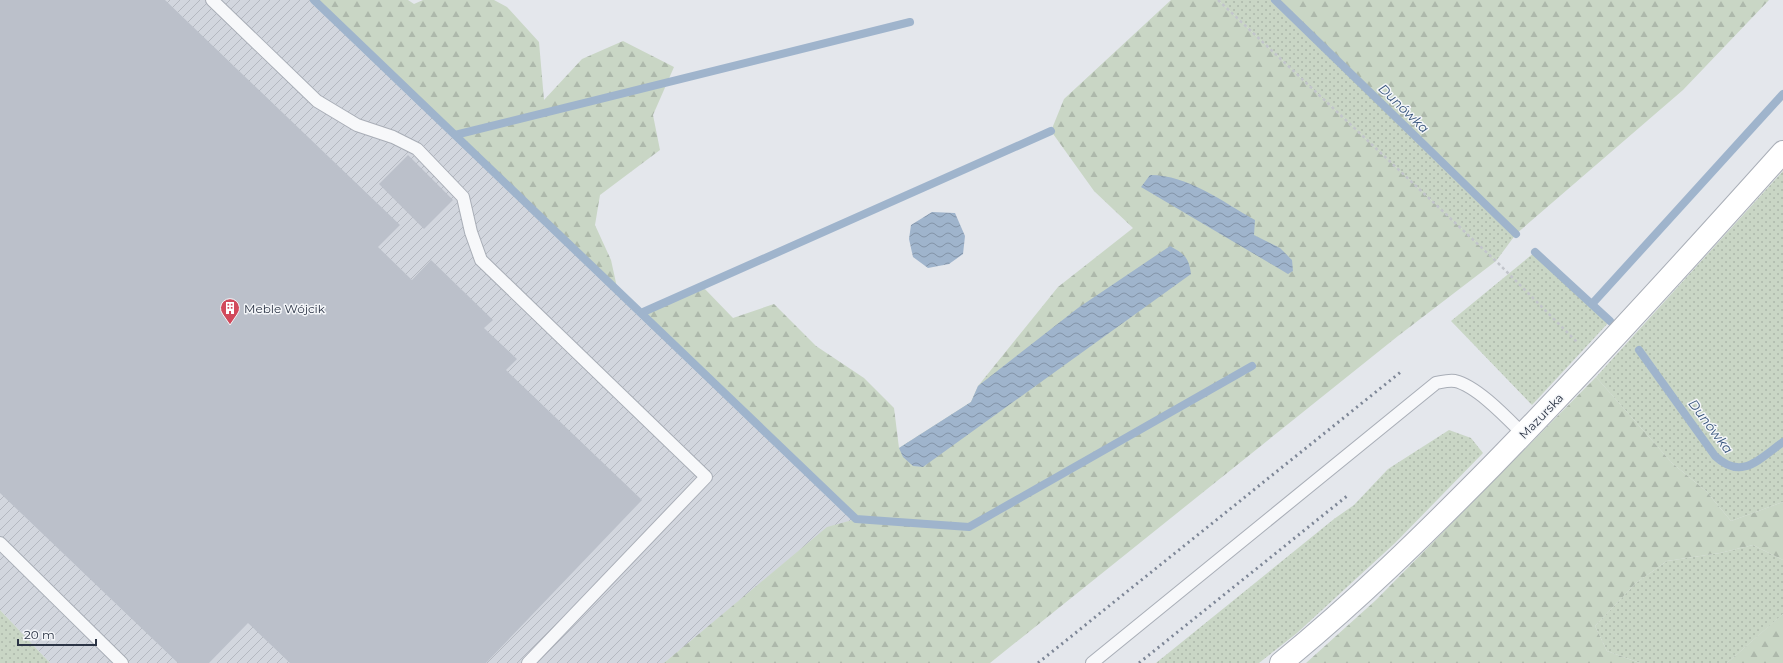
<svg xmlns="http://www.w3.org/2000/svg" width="1783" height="663" font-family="Montserrat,sans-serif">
  <defs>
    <pattern id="industrial-furrows" width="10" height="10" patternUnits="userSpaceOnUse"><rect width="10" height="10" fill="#d2d6de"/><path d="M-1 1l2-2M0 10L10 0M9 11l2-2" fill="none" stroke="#b4b8c0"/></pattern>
    <pattern id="grass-dots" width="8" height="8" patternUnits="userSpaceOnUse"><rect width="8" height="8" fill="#c9d6c5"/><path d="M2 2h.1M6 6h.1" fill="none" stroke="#adb8ab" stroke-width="1.8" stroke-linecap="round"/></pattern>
    <pattern id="forest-firs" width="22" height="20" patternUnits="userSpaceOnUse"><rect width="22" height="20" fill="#c9d6c5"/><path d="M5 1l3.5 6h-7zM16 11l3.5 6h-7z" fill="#adb8ab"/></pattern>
    <pattern id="water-waves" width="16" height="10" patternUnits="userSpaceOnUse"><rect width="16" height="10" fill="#9fb4cc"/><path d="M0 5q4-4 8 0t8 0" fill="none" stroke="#8293a7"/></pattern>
  </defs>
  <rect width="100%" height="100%" fill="#e4e7ec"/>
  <path fill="url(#industrial-furrows)" d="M0,0H314L856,519L827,528L664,663H50L0,610Z"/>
  <path fill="url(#grass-dots)" d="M1218,0H1275L1516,234L1496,261Z
    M1783,171V502L1731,521L1706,491L1672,463L1596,377Z
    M1535,252L1610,321L1532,405L1451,321Z
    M1449,430L1471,438L1483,453L1395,543L1297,633L1259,663H1156L1334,519L1354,505L1388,469Z
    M1753,545L1783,560V614L1727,663H1640L1607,651L1595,626L1636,583L1667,561L1720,553Z
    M0,610L50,663H0Z"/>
  <path fill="url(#forest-firs)" d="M314,0H408L414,4L423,0H494L507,7L539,42L544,100L582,59L623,41L674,67L653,115L660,150L600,195L595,225L611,260L618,292Z
    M1171,0H1218L1496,261L1398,336L990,663H664L827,527L856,519L641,313L702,286L733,318L774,304L816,346L864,378L894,408L899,448L971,402L978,386L1058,287L1133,228L1094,191L1051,131L1064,99Z
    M1275,0H1769L1683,90L1516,234Z
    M1596,377L1672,463L1706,491L1731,521L1783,502V560L1753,545L1720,553L1667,561L1636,583L1595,626L1607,651L1640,663H1306L1376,600Z
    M1783,614V663H1727L1777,619Z"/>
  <path fill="url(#water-waves)" d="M1150,175C1188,175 1223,202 1255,220L1254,235L1280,248L1292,260L1293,271L1288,274L1141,187Z
    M932,212L955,213L965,236L963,254L949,264L928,268L913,257L909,239L911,225Z
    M1170,246C1184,254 1189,257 1191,274L923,467L913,466L903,457L899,448L971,402L978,386L1078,308Z"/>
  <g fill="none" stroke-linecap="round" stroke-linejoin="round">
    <path stroke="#9fb4cc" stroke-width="8" d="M314,0L856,519L969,527L1252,366
      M1275,0L1516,234
      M455,135L910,22
      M1535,252L1610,321
      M1592,304L1783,94
      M641,313L1051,131
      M1639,350L1715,456C1742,481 1759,459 1783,442"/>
  </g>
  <path fill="#bbc0ca" d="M0,0H165L400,225L378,247L412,280L431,260L493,320L484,328L517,359L506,370L642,500L486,663H290L248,623L209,663H178L0,493Z
    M408,155L453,200L424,229L379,184Z"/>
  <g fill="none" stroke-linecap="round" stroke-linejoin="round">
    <defs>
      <path id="service" d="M212,0L317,101L357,125L393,137L417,149L463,197L471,232L481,260L706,477L528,663
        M0,543L122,663
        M1092,663L1436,383C1442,382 1448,380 1455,381C1477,386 1507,418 1523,434"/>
      <path id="secondary" d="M1281,663C1356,602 1424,535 1492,466C1592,364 1688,258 1783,152"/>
    </defs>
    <use href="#service" stroke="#a9aeb7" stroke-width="14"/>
    <use href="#secondary" stroke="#a9aeb7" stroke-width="24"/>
    <path stroke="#c2c5cb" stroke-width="2.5" stroke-dasharray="3 3" stroke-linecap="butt" d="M1218,0L1499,264L1577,342"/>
    <use href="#service" stroke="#f7f8fa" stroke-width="12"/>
    <use href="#secondary" stroke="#fff" stroke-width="22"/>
    <path stroke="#7d8696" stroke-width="3" stroke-dasharray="2 4" stroke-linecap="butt" d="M1038,663L1402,371
      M1139,663L1347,496"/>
  </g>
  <defs>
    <symbol id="building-pin" viewBox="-11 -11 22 30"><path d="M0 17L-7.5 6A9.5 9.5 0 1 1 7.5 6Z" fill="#d1495b" stroke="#f4f6f9"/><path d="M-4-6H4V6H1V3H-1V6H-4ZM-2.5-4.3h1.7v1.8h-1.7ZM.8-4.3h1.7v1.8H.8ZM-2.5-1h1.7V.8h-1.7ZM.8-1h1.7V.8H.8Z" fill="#fff"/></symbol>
  </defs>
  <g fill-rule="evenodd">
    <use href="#building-pin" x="219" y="297" width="22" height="30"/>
  </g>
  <g text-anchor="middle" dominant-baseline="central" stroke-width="3" stroke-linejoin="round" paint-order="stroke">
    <g font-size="12" fill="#2b3445" stroke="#f4f6f9" text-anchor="start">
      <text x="244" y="308">Meble Wójcik</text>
    </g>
    <g font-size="12" fill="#2b3445" stroke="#f4f6f9">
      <text transform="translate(1541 416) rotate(-46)">Mazurska</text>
    </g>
    <g font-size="13" font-style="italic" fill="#34527a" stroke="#f4f6f9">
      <text transform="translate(1404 108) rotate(44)">Dunówka</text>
      <text transform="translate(1711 426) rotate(53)">Dunówka</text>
    </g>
  </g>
  <path d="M18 639v6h78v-6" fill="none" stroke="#2b3445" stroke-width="2"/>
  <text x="24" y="639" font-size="12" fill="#2b3445" stroke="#f4f6f9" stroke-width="3" paint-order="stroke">20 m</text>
</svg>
